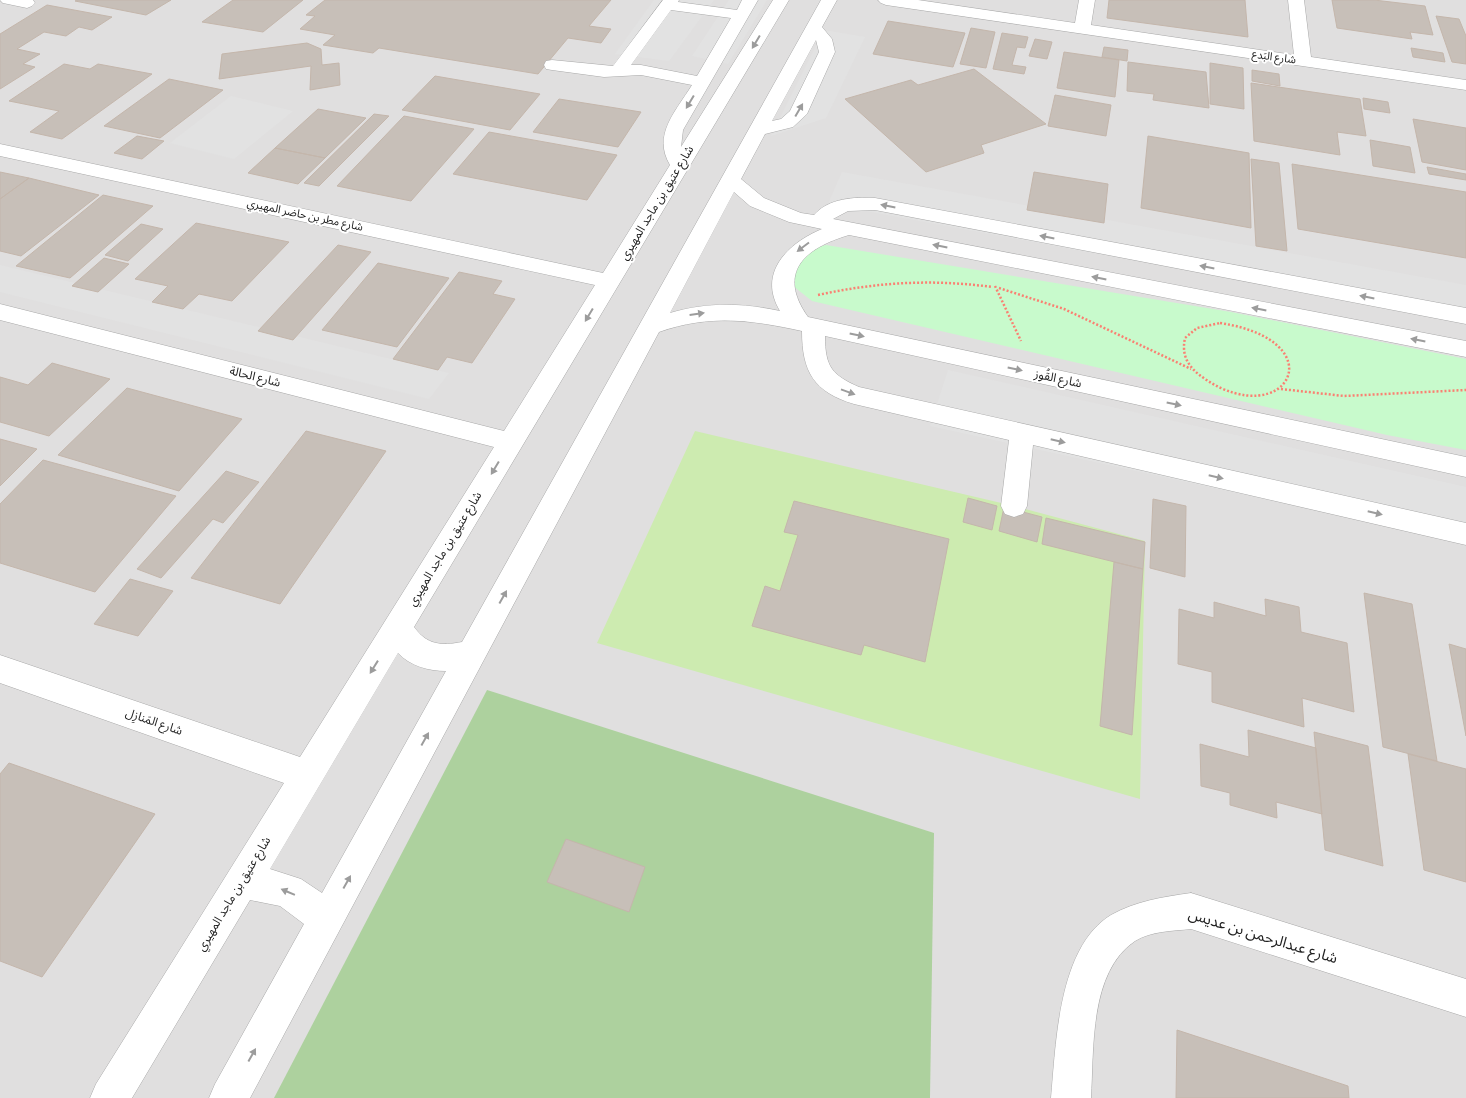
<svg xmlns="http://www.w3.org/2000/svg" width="1466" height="1098" font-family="Signika,'Noto Sans Arabic',sans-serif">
  <rect width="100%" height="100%" fill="#f2efe9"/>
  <path fill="#e0dfdf" d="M0,0H1466V1098H0Z"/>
  <path fill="#cdebb0" d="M695,431L1014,506L1145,541L1140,799L597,643Z"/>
  <path fill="#add19e" d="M487,690L934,833L930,1098H274Z"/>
  <path fill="#c8facc" d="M826,245L1231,312L1466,359V450L1387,435L812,301L788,282L805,250Z"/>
  <path fill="#e2e2e2" d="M654,0H714L669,61L615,54Z
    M729,0H767L728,64L692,56Z
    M824,30L865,37L826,118L771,136Z
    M231,96L293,111L234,159L170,143Z
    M842,172L1466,285V322L828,204Z
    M0,265L449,373L429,399L0,292Z
    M948,370L1466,487V543L930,426Z"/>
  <path fill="#c7bfb8" stroke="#c4b6ab" d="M77,0H171L146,15L75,1Z
    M233,0H303L263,32L202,22Z
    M325,0H611L589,26L611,29L601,43L568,38L538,74L379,48L373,53L323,45L335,35L300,29L315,16L306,15Z
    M1109,0H1245L1248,37L1107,18Z
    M1332,0H1374L1425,6L1433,35L1410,32L1412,39L1337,28Z
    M47,5L112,17L92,30L79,27L66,36L44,32L17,49L40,54L23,64L35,67L0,89V34Z
    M1436,16L1459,19L1466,36V64L1452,62Z
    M888,21L965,33L953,67L873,54Z
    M971,28L995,32L986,68L960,64Z
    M1002,33L1028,37L1025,48L1017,47L1012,65L1026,67L1024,74L993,69Z
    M1035,39L1052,42L1047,59L1029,56Z
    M307,43L321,49L322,65L339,63L340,85L310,90L311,66L219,79L222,54Z
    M1104,47L1128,50L1127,61L1102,57Z
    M1411,48L1443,53L1445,62L1413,57Z
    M1064,52L1119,60L1115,97L1057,88Z
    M1128,62L1206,72L1209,108L1153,100L1154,94L1127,91Z
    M1210,63L1243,68L1244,109L1210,104Z
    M64,64L90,69L98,64L152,74L62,139L30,132L59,111L9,101Z
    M974,69L1046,124L981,145L984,153L926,172L845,99L911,80L918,85Z
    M1252,70L1279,74L1280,86L1252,81Z
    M435,76L540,94L510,130L402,110Z
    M169,79L223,90L160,138L104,126Z
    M1251,83L1360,99L1366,136L1337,132L1340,155L1254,141Z
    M1055,95L1111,105L1106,136L1048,126Z
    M1363,98L1388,102L1390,113L1364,109Z
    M559,99L641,112L618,147L533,132Z
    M318,109L366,118L325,158L275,148Z
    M374,114L389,116L319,186L304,183Z
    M404,116L474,129L411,201L337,186Z
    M1413,119L1466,128V170L1422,162Z
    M489,132L617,155L587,200L453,174Z
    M137,136L164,141L142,159L114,153Z
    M1148,136L1249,153L1251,228L1141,208Z
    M1370,140L1410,147L1415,173L1373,166Z
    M275,148L325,158L298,184L248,173Z
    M1251,159L1279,163L1287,251L1256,246Z
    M1292,164L1466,192V258L1298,229Z
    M1427,167L1466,174V180L1429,174Z
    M0,172L29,178L0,199Z
    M1034,172L1108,184L1104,223L1027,210Z
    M29,178L99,195L21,256L0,251V199Z
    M103,195L153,206L70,278L16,266Z
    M196,223L289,242L232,301L199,294L183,309L152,302L168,286L135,279Z
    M141,224L163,229L128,261L105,255Z
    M338,245L371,252L293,340L258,331Z
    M104,258L129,264L98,292L72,286Z
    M378,263L449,278L397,347L322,330Z
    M459,272L502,281L493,294L515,299L472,363L447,357L438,370L393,359Z
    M52,363L110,379L49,436L0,422V377L28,385Z
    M127,388L242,419L179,491L58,455Z
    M306,431L386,451L280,604L191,578Z
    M0,439L37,449L0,486Z
    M43,460L176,496L95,592L0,563V504Z
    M226,471L259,482L223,523L213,519L161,578L137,569Z
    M968,498L997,506L992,530L963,522Z
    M1153,499L1186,506L1185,577L1150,568Z
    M794,501L949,539L925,662L864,645L861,655L752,626L765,586L780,591L798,535L784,532Z
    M1004,507L1042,517L1037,542L999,531Z
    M1046,518L1145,542L1143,569L1042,544Z
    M1114,562L1143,569L1132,735L1100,726Z
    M130,579L173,591L138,636L94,624Z
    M1364,593L1412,604L1437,761L1383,747Z
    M1265,599L1299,607L1301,632L1347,643L1354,712L1302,698L1304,727L1212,702V672L1178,664L1179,609L1214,618V602L1266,616Z
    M1449,644L1466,649V736Z
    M1248,730L1316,748L1322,814L1276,802L1277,818L1230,805V793L1201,786L1200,744L1249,757Z
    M1314,732L1368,746L1383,866L1325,850Z
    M1408,754L1466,769V882L1424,870Z
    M9,763L155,814L42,977L0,961V774Z
    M566,839L645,867L629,912L547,882Z
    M1177,1030L1348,1086L1349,1098H1176Z"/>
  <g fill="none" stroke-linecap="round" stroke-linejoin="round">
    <defs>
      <path id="minor" d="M0,0H33L35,3L32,6L27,8L3,3Z
        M663,0H679L678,2L737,10L742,0H758L683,130L681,147L773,0H789L414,627C427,645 441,646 462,642L821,0H837L822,27L832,39L835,52L807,114L793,127L765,134L741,179L764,198L801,213L814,215C829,198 854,197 875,198L1466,308V324L875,210L848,211L833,219L1466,341V357L849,235C805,248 776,272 808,317L1466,457V477L825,336C825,367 832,375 859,387L1466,523V545L1033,445L1027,506L1023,514L1014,517L1005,514L1001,506L1009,440L854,404C814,392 802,372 802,331C751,320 710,314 659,332L250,1098H209L215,1084L304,924L280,906L250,900L132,1098H90L96,1084L284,783L0,683V655L300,757L494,447L0,320V304L504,431L595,285L0,156V144L603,273L670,165C652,135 676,111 692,85L641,75L604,77L552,70L546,69L544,65L546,61L552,60L613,66ZM671,10L731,18L697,76L641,65H631ZM816,40L819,52L790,111L781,119L772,121ZM734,192L750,206L789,222L822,229C788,243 757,273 780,311C743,303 707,302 670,313ZM398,653C410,666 429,671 446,671L322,893L301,879L270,869Z
        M878,0H918L1075,23L1079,0H1095L1091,25L1294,55L1288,0H1304L1311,57L1466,80V90L886,5L881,3Z
        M1191,893L1466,979V1017L1191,929C1173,931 1151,931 1135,941C1089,972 1094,1049 1091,1098H1051C1056,1044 1058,947 1111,915C1136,901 1163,897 1191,893Z"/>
    </defs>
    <use href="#minor" stroke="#a9a9a9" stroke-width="1"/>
    <path stroke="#fa8072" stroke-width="2.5" stroke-dasharray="2 2" stroke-linecap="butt" d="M995,286L1021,341
      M999,288L1064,309L1191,369
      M818,295C877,282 933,279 992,287
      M1220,323C1338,341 1286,433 1205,379C1189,368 1181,357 1185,338L1197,328Z
      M1281,389L1344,396L1466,390"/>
    <use href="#minor" fill="#fff" fill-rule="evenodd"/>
  </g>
  <defs><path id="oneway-solid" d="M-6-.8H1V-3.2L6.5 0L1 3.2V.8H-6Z" transform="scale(1.25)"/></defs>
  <g fill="#9c9c9c">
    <use href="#oneway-solid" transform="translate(756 42) rotate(121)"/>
    <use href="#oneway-solid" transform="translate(690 102) rotate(121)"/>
    <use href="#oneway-solid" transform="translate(799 110) rotate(-60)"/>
    <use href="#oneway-solid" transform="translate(888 206) rotate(-169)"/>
    <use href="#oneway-solid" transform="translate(1047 237) rotate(-169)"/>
    <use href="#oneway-solid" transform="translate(940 246) rotate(-169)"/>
    <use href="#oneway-solid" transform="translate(803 247) rotate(143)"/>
    <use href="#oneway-solid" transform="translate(1207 267) rotate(-169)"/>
    <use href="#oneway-solid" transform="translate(1099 278) rotate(-169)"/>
    <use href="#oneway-solid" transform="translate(1367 297) rotate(-169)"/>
    <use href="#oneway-solid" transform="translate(1259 309) rotate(-169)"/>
    <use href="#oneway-solid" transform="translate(697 314) rotate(-8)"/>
    <use href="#oneway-solid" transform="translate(589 315) rotate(121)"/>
    <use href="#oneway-solid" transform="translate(857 335) rotate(12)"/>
    <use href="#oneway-solid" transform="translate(1418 340) rotate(-169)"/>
    <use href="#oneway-solid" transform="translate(1015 369) rotate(12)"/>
    <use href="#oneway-solid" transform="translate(848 392) rotate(20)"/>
    <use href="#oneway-solid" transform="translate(1174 404) rotate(12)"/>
    <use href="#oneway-solid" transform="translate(1058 441) rotate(13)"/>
    <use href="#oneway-solid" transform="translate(495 468) rotate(121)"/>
    <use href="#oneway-solid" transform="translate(1216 477) rotate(13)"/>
    <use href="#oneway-solid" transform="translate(1375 513) rotate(13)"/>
    <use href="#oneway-solid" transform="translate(503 597) rotate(-61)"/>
    <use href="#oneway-solid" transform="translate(374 667) rotate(122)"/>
    <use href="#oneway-solid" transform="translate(425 739) rotate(-61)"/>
    <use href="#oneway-solid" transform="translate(347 882) rotate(-61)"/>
    <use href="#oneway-solid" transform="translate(288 892) rotate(-157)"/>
    <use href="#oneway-solid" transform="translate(252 1055) rotate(-61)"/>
  </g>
  <g text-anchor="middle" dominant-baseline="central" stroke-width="4" stroke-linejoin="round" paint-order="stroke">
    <g font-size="11" fill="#222" stroke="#fff">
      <text transform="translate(1274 57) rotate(8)">شارع البَدع</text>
      <text transform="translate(305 215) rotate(12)">شارع مطر بن حاضر المهيري</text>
    </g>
    <g font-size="12" fill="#222" stroke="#fff">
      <text transform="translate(657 203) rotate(-59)">شارع عتيق بن ماجد المهيري</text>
      <text transform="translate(255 377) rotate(14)">شارع الحالة</text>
      <text transform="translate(1058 379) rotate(12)">شارع القُوز</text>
      <text transform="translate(445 549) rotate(-59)">شارع عتيق بن ماجد المهيري</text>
      <text transform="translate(154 722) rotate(19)">شارع المَنازِل</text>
      <text transform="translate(234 894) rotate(-59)">شارع عتيق بن ماجد المهيري</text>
    </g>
    <g font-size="15" fill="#222" stroke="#fff">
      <text transform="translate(1263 936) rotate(17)">شارع عبدالرحمن بن عديس</text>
    </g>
  </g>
</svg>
